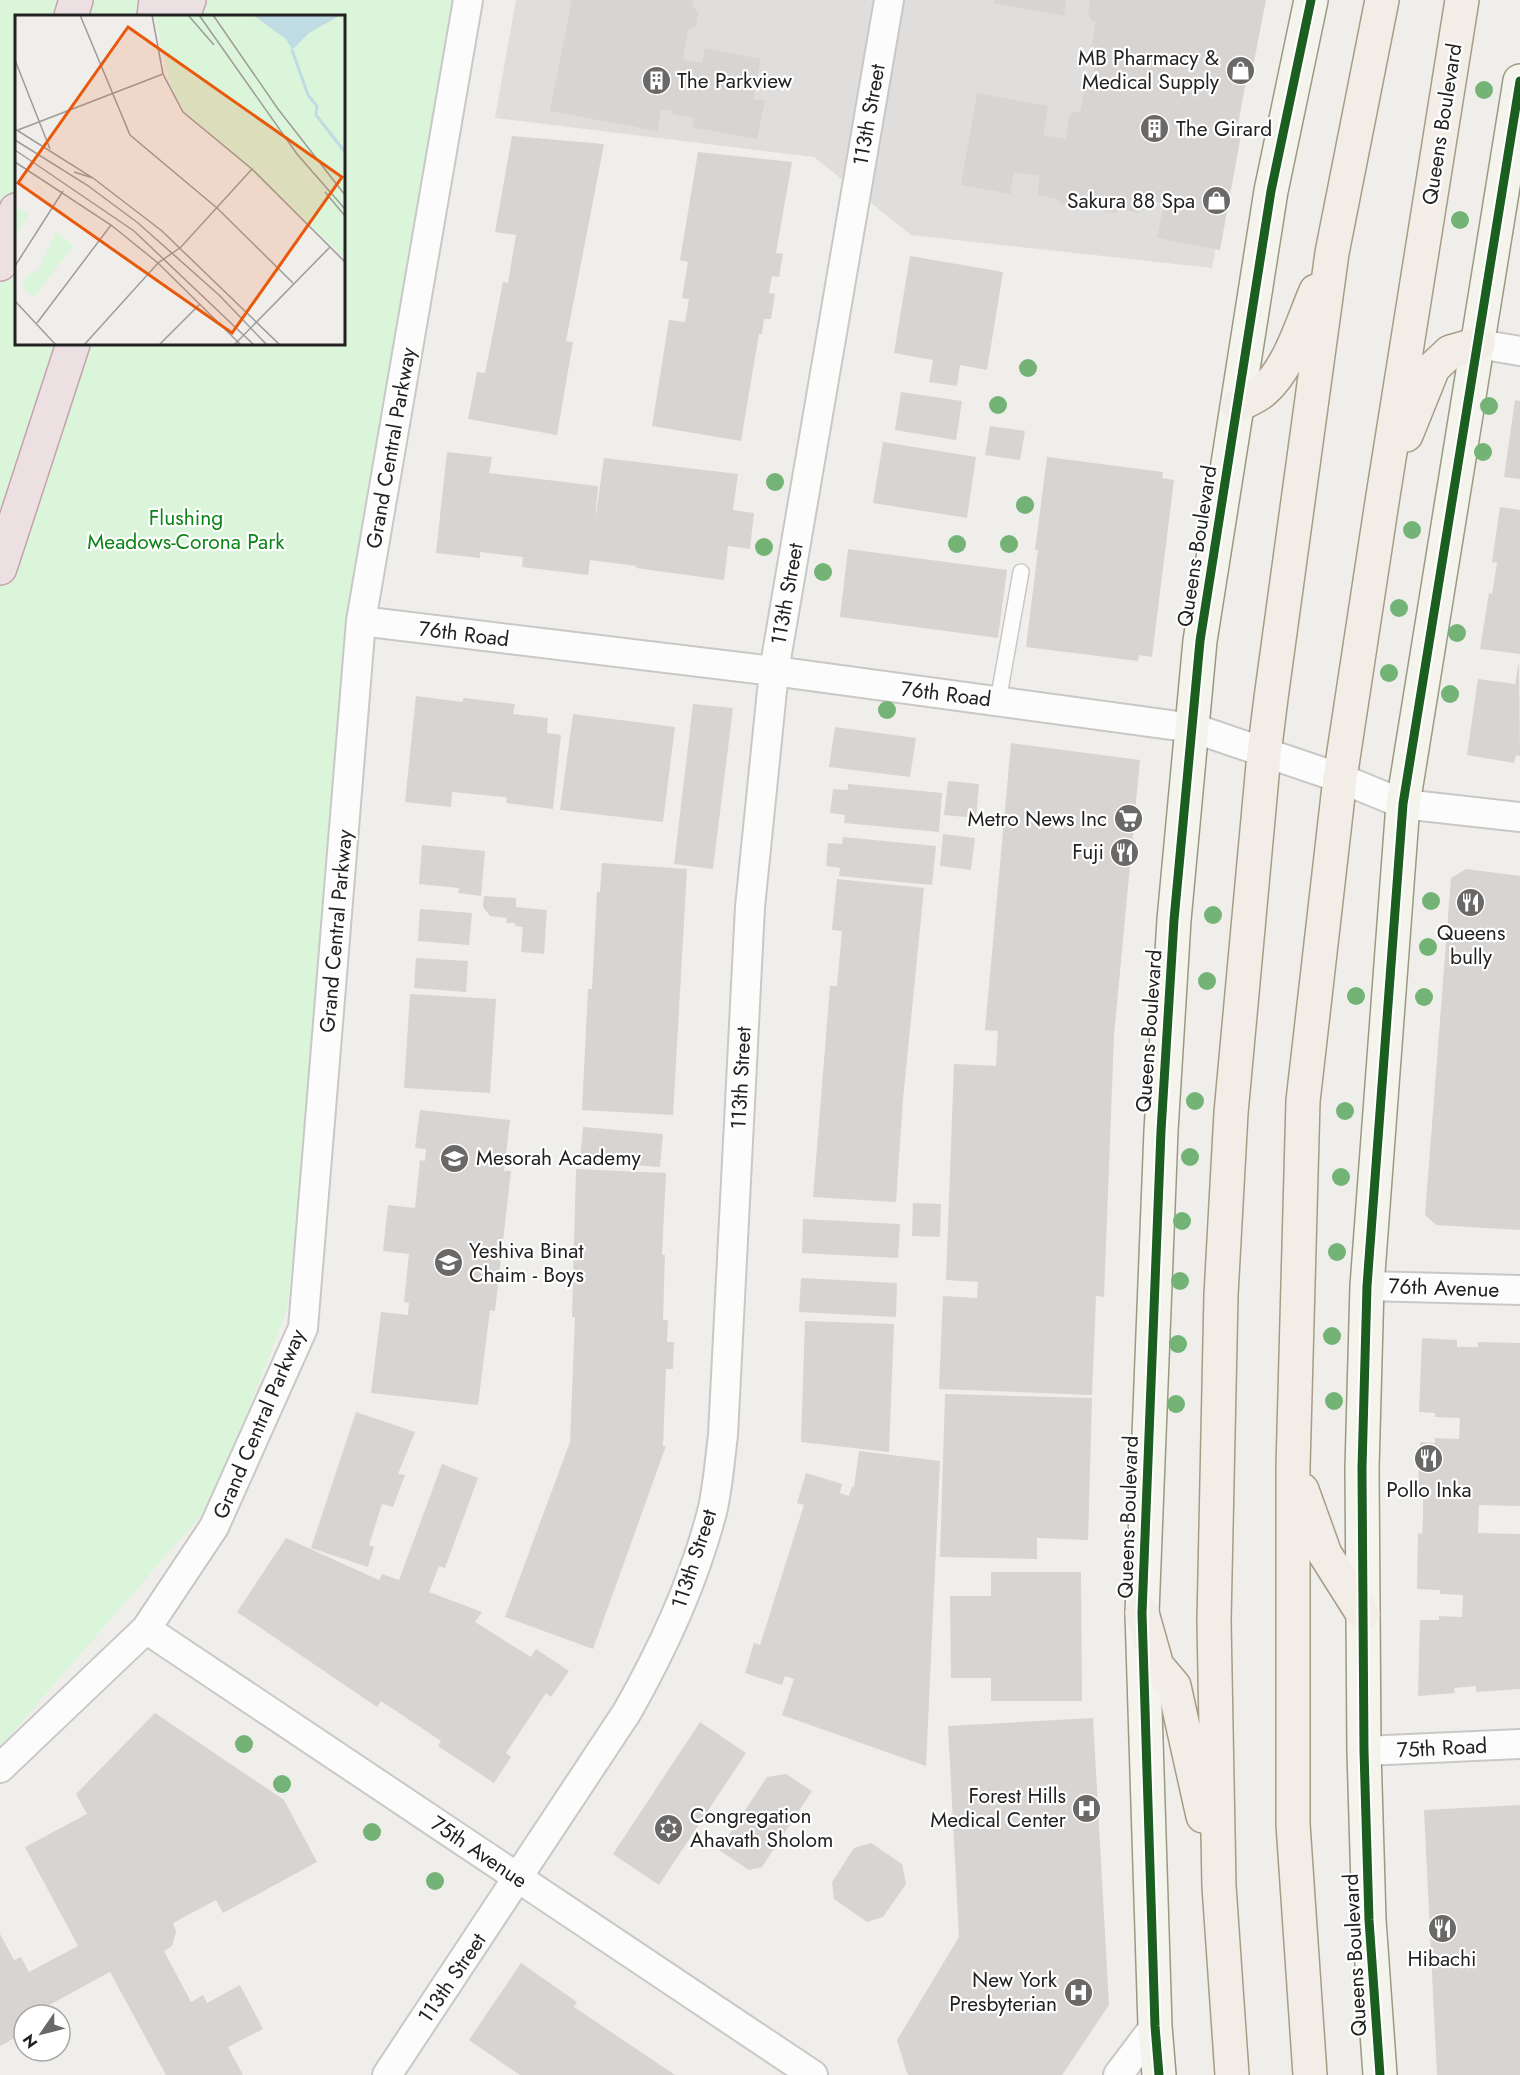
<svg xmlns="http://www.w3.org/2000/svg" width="1520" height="2075" font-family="Jost,sans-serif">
  <rect width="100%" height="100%" fill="#f0eeeb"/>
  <path fill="#dfdedc" d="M516,0H1261L1212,268L911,235L814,157L495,118Z"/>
  <path fill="#daf5da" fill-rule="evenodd" d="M0,0H456L362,616L287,1310L213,1501L0,1747ZM16,16H344V344H16Z"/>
  <path fill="#d7d4d2" d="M572,0H693L692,6L698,12L696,26L688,29L683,59L702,63L705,48L761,59L753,99L765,101L757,139L692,127L694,118L672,114L673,111L661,109L657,131L550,111Z
    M994,0H1066L1064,16L994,3Z
    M1090,0H1266L1253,67L1248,66L1238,123L1243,124L1220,250L1157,238L1164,203L1142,199L1139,213L1120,209L1115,213L1102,211L1098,205L1080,201L1072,206L1061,204L1057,199L1037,195L1040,176L1014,172L1010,194L961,185L977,93L1048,106L1043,135L1066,139L1069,116L1076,111L1080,112L1085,85L1091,86L1098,50L1091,49L1096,21H1092L1088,14Z
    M512,136L604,144L566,341L573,342L557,435L468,419L477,372L485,373L503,282L508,283L516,235L495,232Z
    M698,152L792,162L776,253L783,254L779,277L772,276L769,293L775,294L771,319H764L762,334H759L741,441L652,426L669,320L685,322L689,299L682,298L688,262L680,260Z
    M910,256L1003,272L987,370L960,365L957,386L929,382L933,360L894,353Z
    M901,392L962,401L956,440L895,430Z
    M1515,400L1520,401V479L1504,477Z
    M990,426L1025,431L1020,460L985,455Z
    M883,442L976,457L967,518L873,503Z
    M447,452L492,457L489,473L598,486L595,521L604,458L738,474L733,510L754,513L750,549L728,546L724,580L636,568L637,566L590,560L588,575L522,567L523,557L480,552V558L436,553Z
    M1047,457L1163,472L1162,478L1174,480L1152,657L1139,655L1138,661L1026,647L1038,550H1035Z
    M1500,507L1520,510V654L1480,649L1489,593L1492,594L1497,563L1492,562Z
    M848,549L1007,570L998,638L840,617Z
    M1519,662L1520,756L1516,755L1514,763L1467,755L1478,679L1515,684Z
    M416,696L462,702L464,698L515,704L513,714L548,718L547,733L561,735L553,809L506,803L507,798L504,797L452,792L451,807L405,802Z
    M693,704L733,708L713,869L674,864Z
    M573,714L675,727L663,822L560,810Z
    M835,727L916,738L910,777L829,767Z
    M1011,743L1140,760L1114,1035L1104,1297L1096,1296L1092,1395L939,1389L943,1296L977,1298L978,1282L946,1280L954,1064L996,1066L998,1031L985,1030Z
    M948,781L979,784L976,818L944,815Z
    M848,784L942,793L939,832L844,823L845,815L830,813L833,789L848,790Z
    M943,834L975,838L971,870L940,866Z
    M843,837L936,846L932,885L839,876L840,868L826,866L828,843L842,844Z
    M422,845L485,851L481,896L458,893L459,888L419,884Z
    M602,863L687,869L673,1115L582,1110L588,989H592L597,892H600Z
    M1466,869L1520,876V1230L1436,1225L1425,1215L1451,878Z
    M837,879L924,888L903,1099L896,1202L813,1197L830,986H837L842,931L832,930Z
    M484,896L516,898V907L547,910L544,954L521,952L523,927L515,926V923H506L507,918L490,916L483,907Z
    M420,909L472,913L469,945L418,941Z
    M416,958L468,961L466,992L414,988Z
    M410,994L496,999L490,1093L404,1088Z
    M420,1110L510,1120L504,1171H511L495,1311L490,1310L478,1405L371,1393L381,1312L408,1315L409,1303L404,1302L409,1254L383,1251L388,1205L415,1208L420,1160L425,1161L426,1149L415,1148Z
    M583,1127L663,1134L660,1167L580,1161Z
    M576,1169L666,1173L662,1255H665L663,1320H668L667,1342H674L673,1369H666L663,1446H666L593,1649L505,1617L570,1442L575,1317H572Z
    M913,1203L941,1204L940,1237L912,1236Z
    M803,1219L900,1224L898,1258L802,1253Z
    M801,1278L897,1283L896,1317L799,1312Z
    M805,1321L894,1324L889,1452L801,1442Z
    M1422,1338L1457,1340V1347H1478V1342L1520,1343V1506L1479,1505L1478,1533L1520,1534V1689L1476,1692V1686L1454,1688L1455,1693L1418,1696L1420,1620H1439V1616L1462,1617L1463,1595L1440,1594V1590L1417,1589L1418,1533L1422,1534L1423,1516V1494H1418L1420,1442L1435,1443V1438L1459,1439L1460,1418L1435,1417V1413L1419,1412Z
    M945,1394L1092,1398L1088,1540L1037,1538V1559L940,1557Z
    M356,1412L415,1432L398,1474L405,1475L393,1507L382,1504L369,1545L374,1547L368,1567L311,1548Z
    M859,1451L940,1461L926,1766L782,1715L794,1679L785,1676L782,1685L745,1673L754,1643L760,1645L804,1505L797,1503L806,1473L842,1484L840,1493L849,1496L852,1487H854Z
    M442,1464L478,1478L445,1568L439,1566L429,1592L482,1612L475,1622L531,1657L536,1649L569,1671L551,1697L546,1693L506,1753L511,1757L494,1783L438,1746L441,1741L381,1701L377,1707L237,1612L286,1538L379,1580L382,1574L399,1580Z
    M991,1572H1081L1082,1701H991V1678H951L950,1596H991Z
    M155,1713L284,1800L317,1862L223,1913L216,1900L173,1923L176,1932L172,1946L164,1951L191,2002L203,1995L207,2003L240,1985L263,2029L228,2047L243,2075H166L110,1972L38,2011L40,2015H24V2033L0,2046V1934L14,1960L21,1957L29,1972L78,1946L25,1847L87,1814L76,1794Z
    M1093,1718L1109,2005L1062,2075H909L907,2073L897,2040L959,1937L948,1726Z
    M700,1722L746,1753L659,1885L613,1854Z
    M786,1774L812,1791L762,1867L749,1870L719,1850L767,1777Z
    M1520,1805V2075H1437L1424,1810Z
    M871,1843L902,1864L906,1884L883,1917L867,1922L834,1899L832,1882L854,1848Z
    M521,1963L577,2002L574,2007L675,2075H520L469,2040Z"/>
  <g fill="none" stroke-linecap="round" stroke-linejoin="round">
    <defs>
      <path id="lane" d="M998,701L1021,572"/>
      <path id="street" d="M1478,344L1520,351
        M361,621L774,671L1193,728L1340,778L1403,804L1520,817
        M1367,1286L1520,1290
        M146,1629L813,2075
        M1364,1751L1520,1744
        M0,1768L146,1629L214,1527L303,1328L361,621L468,0
        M387,2075L627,1712C664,1647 695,1580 713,1508C718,1484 720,1459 723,1435L750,907L774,671L889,0
        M1118,2075L1155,2026"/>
      <path id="secondary" d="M1159,2075L1155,2026L1142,1613L1161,1131L1174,920L1200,641L1271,191L1311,0
        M1380,2075L1369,1920L1364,1751L1362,1468L1367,1286L1403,804L1520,81"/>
      <path id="primary" d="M1238,405C1246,401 1256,397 1263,391C1290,368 1302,323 1316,291
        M1406,435L1433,368L1450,352L1478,344
        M1302,1490L1325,1554L1363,1614
        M1142,1613L1157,1666L1174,1686L1203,1816
        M1232,2075L1219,1886L1214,1621L1221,1295L1231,1113L1264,754L1271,698L1332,253L1382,0
        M1310,2075L1293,1824V1467L1303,1101L1340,778L1382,502L1462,0"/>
      <path id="highway" d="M71,16L76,0
        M154,16L156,0
        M183,16L189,0
        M0,264L16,210
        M0,568L73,344"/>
    </defs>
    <use href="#lane" stroke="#c9c8c7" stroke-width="18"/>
    <use href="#street" stroke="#c9c8c7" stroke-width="32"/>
    <use href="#secondary" stroke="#999a82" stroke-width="36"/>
    <use href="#primary" stroke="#a79c86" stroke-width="36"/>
    <use href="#highway" stroke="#c5a2ac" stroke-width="36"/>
    <use href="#lane" stroke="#fdfcfc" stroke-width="15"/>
    <use href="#street" stroke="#fdfcfc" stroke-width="28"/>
    <use href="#secondary" stroke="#f4f4ed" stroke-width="33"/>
    <use href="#primary" stroke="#f3ede7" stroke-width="33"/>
    <use href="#highway" stroke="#ece0e2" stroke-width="33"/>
    <defs>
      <path id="cycleway" d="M1159,2075L1155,2026L1142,1613L1161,1131L1174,920L1200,641L1271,191L1311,0
        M1380,2075L1369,1920L1364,1751L1362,1468L1367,1286L1403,804L1520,81"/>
    </defs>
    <use href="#cycleway" stroke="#fff" stroke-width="13"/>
    <use href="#cycleway" stroke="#1b5e20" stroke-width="9"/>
  </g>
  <g fill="#73b476">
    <circle cx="1484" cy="90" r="9"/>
    <circle cx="1460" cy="220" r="9"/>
    <circle cx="1028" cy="368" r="9"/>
    <circle cx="998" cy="405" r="9"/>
    <circle cx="1489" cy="406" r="9"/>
    <circle cx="1483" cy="452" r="9"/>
    <circle cx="775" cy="482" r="9"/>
    <circle cx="1025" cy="505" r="9"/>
    <circle cx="1412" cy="530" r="9"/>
    <circle cx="957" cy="544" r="9"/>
    <circle cx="1009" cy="544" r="9"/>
    <circle cx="764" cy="547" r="9"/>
    <circle cx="823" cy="572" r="9"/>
    <circle cx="1399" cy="608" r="9"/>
    <circle cx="1457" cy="633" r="9"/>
    <circle cx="1389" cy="673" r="9"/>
    <circle cx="1450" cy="694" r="9"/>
    <circle cx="887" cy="710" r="9"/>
    <circle cx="1431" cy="901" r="9"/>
    <circle cx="1213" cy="915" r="9"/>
    <circle cx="1428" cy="947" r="9"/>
    <circle cx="1207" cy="981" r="9"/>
    <circle cx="1356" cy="996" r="9"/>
    <circle cx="1424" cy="997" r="9"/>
    <circle cx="1195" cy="1101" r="9"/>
    <circle cx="1345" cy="1111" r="9"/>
    <circle cx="1190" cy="1157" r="9"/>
    <circle cx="1341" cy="1177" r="9"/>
    <circle cx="1182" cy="1221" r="9"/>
    <circle cx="1337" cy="1252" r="9"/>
    <circle cx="1180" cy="1281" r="9"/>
    <circle cx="1332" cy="1336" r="9"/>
    <circle cx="1178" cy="1344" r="9"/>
    <circle cx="1334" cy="1401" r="9"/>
    <circle cx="1176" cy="1404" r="9"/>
    <circle cx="244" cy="1744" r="9"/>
    <circle cx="282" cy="1784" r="9"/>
    <circle cx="372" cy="1832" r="9"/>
    <circle cx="435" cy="1881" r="9"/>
  </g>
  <defs>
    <symbol id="shop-disc" viewBox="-11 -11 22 22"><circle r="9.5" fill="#6a6968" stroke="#fff"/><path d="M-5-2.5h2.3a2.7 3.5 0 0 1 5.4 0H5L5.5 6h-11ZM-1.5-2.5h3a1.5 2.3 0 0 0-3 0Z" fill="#fff"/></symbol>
    <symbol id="building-disc" viewBox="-11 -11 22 22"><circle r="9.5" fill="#6a6968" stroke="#fff"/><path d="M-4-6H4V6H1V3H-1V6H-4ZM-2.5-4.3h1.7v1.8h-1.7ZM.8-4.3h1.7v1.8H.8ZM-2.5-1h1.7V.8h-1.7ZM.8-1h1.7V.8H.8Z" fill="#fff"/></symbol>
    <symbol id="supermarket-disc" viewBox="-11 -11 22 22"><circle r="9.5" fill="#6a6968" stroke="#fff"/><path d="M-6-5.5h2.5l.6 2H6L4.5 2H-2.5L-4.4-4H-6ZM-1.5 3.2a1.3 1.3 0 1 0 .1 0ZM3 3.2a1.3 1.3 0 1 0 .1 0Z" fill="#fff"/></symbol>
    <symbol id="restaurant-disc" viewBox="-11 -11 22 22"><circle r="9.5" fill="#6a6968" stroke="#fff"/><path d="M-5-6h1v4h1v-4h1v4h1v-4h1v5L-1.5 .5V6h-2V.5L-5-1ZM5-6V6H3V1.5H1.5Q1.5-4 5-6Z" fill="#fff"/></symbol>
    <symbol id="school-disc" viewBox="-11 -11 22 22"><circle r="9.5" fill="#6a6968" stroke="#fff"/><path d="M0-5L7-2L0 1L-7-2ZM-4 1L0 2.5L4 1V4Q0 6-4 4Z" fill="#fff"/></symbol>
    <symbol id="hospital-disc" viewBox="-11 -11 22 22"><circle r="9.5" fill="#6a6968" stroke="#fff"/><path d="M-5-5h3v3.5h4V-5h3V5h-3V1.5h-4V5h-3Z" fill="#fff"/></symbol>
    <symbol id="synagogue-disc" viewBox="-11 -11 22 22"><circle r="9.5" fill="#6a6968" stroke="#fff"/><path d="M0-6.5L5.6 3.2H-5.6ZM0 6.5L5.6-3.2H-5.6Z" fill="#fff"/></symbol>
  </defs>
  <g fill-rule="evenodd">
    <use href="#shop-disc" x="1224" y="54" width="33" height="33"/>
    <use href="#building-disc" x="640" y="64" width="33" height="33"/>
    <use href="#building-disc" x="1138" y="112" width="33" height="33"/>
    <use href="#shop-disc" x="1200" y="184" width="33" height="33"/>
    <use href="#supermarket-disc" x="1112" y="802" width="33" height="33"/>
    <use href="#restaurant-disc" x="1108" y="836" width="33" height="33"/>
    <use href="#restaurant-disc" x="1454" y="886" width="33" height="33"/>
    <use href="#school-disc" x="438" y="1142" width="33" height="33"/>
    <use href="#school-disc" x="432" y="1246" width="33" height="33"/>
    <use href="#restaurant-disc" x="1412" y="1442" width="33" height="33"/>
    <use href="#hospital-disc" x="1070" y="1792" width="33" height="33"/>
    <use href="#synagogue-disc" x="652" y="1812" width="33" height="33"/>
    <use href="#restaurant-disc" x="1426" y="1912" width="33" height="33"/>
    <use href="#hospital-disc" x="1062" y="1976" width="33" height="33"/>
  </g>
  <g text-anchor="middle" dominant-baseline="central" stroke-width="4.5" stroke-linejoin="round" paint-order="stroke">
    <g font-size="21" fill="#222" stroke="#fff" text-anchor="end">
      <text x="1219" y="58">MB Pharmacy &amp;<tspan x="1219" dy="24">Medical Supply</tspan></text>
      <text x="677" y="81" text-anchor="start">The Parkview</text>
      <text x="1176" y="129" text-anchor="start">The Girard</text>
      <text x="1195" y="201">Sakura 88 Spa</text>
      <text x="1107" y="819">Metro News Inc</text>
      <text x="1104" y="852">Fuji</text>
      <text x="1471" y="933" text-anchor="middle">Queens<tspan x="1471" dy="24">bully</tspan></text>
      <text x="476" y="1158" text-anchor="start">Mesorah Academy</text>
      <text x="469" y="1251" text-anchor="start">Yeshiva Binat<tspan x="469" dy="24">Chaim - Boys</tspan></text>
      <text x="1429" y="1490" text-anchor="middle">Pollo Inka</text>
      <text x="1066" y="1796">Forest Hills<tspan x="1066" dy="24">Medical Center</tspan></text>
      <text x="690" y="1816" text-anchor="start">Congregation<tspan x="690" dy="24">Ahavath Sholom</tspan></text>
      <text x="1442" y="1959" text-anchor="middle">Hibachi</text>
      <text x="1057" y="1980">New York<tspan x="1057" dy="24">Presbyterian</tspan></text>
    </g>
    <g font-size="21" fill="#222" stroke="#fff">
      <text transform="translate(869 115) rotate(-80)">113th Street</text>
      <text transform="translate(1442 124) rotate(-81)">Queens Boulevard</text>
      <text transform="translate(391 448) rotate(-80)">Grand Central Parkway</text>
      <text transform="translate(1197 546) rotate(-81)">Queens Boulevard</text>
      <text transform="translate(787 594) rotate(-80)">113th Street</text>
      <text transform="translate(464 634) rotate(7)">76th Road</text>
      <text transform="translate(946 694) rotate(7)">76th Road</text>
      <text transform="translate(336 931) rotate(-85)">Grand Central Parkway</text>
      <text transform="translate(1149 1031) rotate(-86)">Queens Boulevard</text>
      <text transform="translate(741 1078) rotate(-87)">113th Street</text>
      <text transform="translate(1444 1288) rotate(2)">76th Avenue</text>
      <text transform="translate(259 1424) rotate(-67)">Grand Central Parkway</text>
      <text transform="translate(1128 1517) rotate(-88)">Queens Boulevard</text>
      <text transform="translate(694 1559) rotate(-72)">113th Street</text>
      <text transform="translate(1442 1748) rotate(-3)">75th Road</text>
      <text transform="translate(479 1852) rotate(34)">75th Avenue</text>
      <text transform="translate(1355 1955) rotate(-93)">Queens Boulevard</text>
      <text transform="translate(452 1978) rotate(-56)">113th Street</text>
    </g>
    <g font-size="21" fill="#0c8416" stroke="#fff">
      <text x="186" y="518">Flushing<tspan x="186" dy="24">Meadows-Corona Park</tspan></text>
    </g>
  </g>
  <g transform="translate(15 15)">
    <rect width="330" height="330" fill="#f0eeeb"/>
    <path d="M139,0H330V243L171,97L157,75ZM0,191L14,199L1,220H0ZM41,217L59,230L19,282L7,272L15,258L22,256Z" fill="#daf5da"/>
    <path d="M238,0H326L294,18L277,35L271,24Z" fill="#bfdbe3"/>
    <path fill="none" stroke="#bfdbe3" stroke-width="3" d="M277,35L293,80L302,91L301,100L330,137"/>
    <path fill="none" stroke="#9e9c9b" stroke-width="1.5" d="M65,0L115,120L202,193L278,268M137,0L148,59L168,97L237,154L330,247M173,0L199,30M184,0L282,139L330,194M198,0L263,94L330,180M0,45L35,134M0,114L78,163L147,216L265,330M3,115L148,59M0,125L72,170L123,208L204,280L252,330M0,135L119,216L239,330M0,147L96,210L143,248L226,330M59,157L78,163M310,177L330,201M0,251L48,176M0,286L41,330M22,308L96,210M69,330L143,248L166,232L237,154M144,330L185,289M219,330L315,232"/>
    <path fill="#e8590c" fill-opacity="0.15" stroke="#e8590c" stroke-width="3" d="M113,12L327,162L217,318L3,168Z"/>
    <rect width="330" height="330" fill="none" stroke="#222" stroke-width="3"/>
  </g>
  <g transform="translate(42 2033) rotate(235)"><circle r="28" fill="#ffffff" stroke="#a7a7a7" stroke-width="1.5"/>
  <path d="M0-4.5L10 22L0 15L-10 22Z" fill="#6a6968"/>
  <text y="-9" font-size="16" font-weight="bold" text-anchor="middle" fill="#222222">N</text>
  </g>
</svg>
